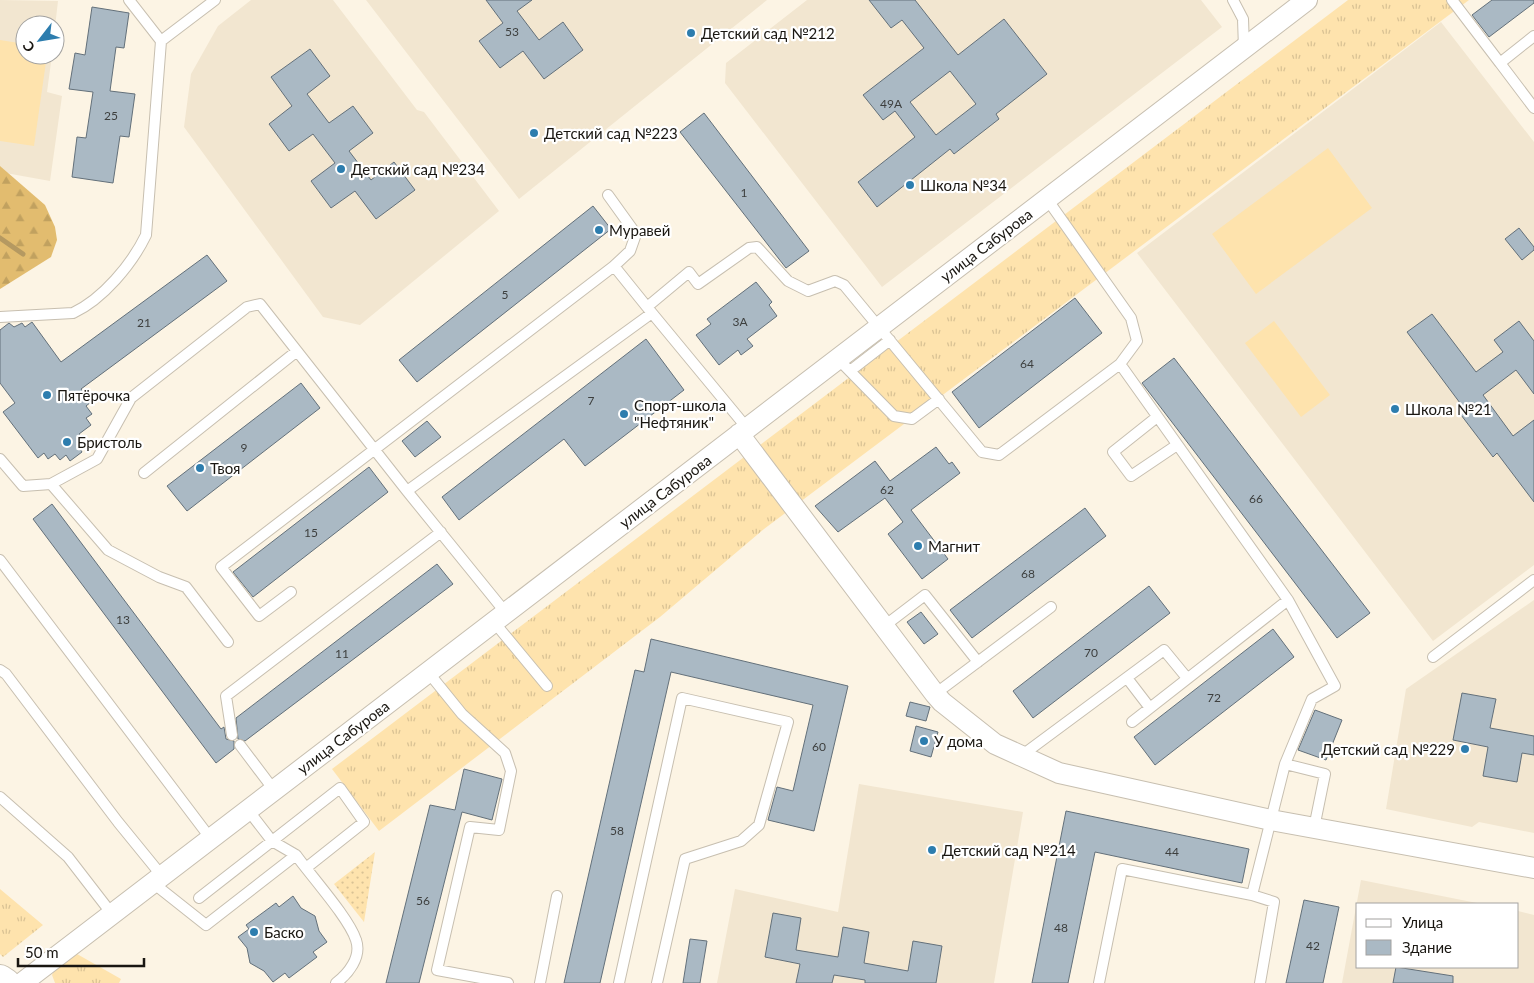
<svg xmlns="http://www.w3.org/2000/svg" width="1534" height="983" font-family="Lato,sans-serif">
  <defs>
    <pattern id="grass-tufts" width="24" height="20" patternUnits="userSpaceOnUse" patternTransform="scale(1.25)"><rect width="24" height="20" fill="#fee3ad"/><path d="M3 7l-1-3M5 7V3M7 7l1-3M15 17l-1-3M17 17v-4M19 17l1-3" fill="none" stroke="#d9c294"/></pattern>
    <pattern id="forest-firs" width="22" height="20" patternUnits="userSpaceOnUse" patternTransform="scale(1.25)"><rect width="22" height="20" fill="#e2bc6f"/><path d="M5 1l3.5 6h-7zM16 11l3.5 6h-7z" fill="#c1a15f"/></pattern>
    <pattern id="park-dots" width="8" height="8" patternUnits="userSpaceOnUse" patternTransform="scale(1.25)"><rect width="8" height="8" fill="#fee3ad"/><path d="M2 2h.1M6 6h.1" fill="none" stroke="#d9c294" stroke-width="1.8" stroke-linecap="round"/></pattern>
  </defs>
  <rect width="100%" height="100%" fill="#fcf4e4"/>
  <path fill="#f2e6d0" d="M0,0L58,1L55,27L25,25V55H52L47,92L62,96L50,181L0,172Z
    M251,0H333L417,110L424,112L499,211L360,325L323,317L184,127L191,74L218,26Z
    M366,0H767L519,199Z
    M807,0H1201L1222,27L882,287L725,83L726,63Z
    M1441,22L1534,142V565L1433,641L1137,253Z
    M1534,600V833L1479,822L1472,827L1386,809L1406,689Z
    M859,784L1023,812L994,983H717L735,889L838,912Z
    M1361,880L1482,904H1358V967H1518V911L1534,915V983H1342Z"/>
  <path fill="url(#grass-tufts)" d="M1348,0H1469L764,529L660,617L379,831L332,769Z
    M0,889L43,925L3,957L0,954Z
    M77,954L121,979L119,983H55L52,975L57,964Z"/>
  <path fill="url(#forest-firs)" d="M0,166L45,205L55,227L57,240L51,257L0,289Z"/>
  <path fill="url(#park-dots)" d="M375,852L364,922L334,884Z"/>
  <path fill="#fee3ad" d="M0,40L25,44V55H47L34,146L0,141Z
    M1328,148L1372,208L1256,294L1212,234Z
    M1274,321L1330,395L1301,417L1245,343Z"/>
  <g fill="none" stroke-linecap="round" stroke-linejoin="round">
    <path stroke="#b59961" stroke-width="5" d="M0,238L23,254"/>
  </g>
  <path fill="#aab9c4" stroke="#63707a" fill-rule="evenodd" d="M486,0H532L517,11L539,40L563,22L583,50L544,79L523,51L500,68L479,41L503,23Z
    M869,0H915L958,55L1004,19L1047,74L996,114L999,119L954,154L950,149L877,207L858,182L915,137L895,111L883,120L863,95L924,48L902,20L891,28ZM950,71L976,104L936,135L910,102Z
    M1492,0H1534V3L1489,37L1472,15Z
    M92,7L129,13L124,48L116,47L110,91L135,94L129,137L120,136L113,183L72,177L77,137L86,138L93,92L69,89L75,53L85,55Z
    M310,49L330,76L307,94L329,123L353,106L373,133L349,151L371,180L394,162L415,190L376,219L355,191L331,208L311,181L335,163L313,134L289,151L269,124L292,106L271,77Z
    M704,113L809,251L786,268L680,132Z
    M593,206L611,229L417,382L399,360Z
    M1519,228L1534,247V250L1522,260L1505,239Z
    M207,255L227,281L81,389L91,402L86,406L92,414L86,418L91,425L79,434L83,440L77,444L82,452L70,461L66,455L60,460L55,454L48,459L44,453L38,458L3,412L15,403L0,383V330L9,323L14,327L22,323L25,327L32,322L61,362Z
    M756,282L772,302L769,305L777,316L747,339L753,346L741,355L738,350L719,365L696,335L711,324L707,319Z
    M1075,298L1102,333L979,428L952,392Z
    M1432,314L1476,372L1503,352L1494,340L1519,321L1534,341V394L1516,370L1483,395L1513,436L1534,420V502L1497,453L1493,457L1458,411L1463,407L1407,332Z
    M646,339L684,390L585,466L564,439L459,520L442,497Z
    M1174,358L1370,613L1337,638L1142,383Z
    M301,383L320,408L187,511L167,486Z
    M427,421L441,437L415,457L402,441Z
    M936,447L949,464L952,462L960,473L911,510L948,559L922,579L888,534L903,522L885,498L838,532L815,506L875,461L890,481Z
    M369,467L388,492L253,597L233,572Z
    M52,504L221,729L224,727L226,739L234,741V749L216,763L33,519Z
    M1085,508L1106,536L972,638L950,610Z
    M437,564L453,584L245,741L238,739L236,718Z
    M1149,586L1170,613L1033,718L1013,691Z
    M921,612L938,634L924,644L907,622Z
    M1273,629L1294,657L1155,765L1134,737Z
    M651,639L848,686L814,831L768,820L777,787L793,791L813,705L671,672L600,983H564L635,670L644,672Z
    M1462,693L1496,699L1490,728L1534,736V755L1522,753L1517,782L1483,776L1488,747L1453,740Z
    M910,702L930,707L926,721L906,716Z
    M1315,710L1342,720L1326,760L1298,750Z
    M916,726L938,732L931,757L910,751Z
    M464,769L502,779L492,820L462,812L419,983H386L430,805L455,810Z
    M1066,811L1249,849L1242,883L1095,852L1068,983H1032Z
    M293,896L301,908L315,916L319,931L327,942L313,952L317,957L289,978L285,973L273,982L264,971L250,963L247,948L238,937L249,929L246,925L276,903L279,907Z
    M1304,900L1339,907L1323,983H1286Z
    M773,913L801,918L796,950L838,957L843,927L869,932L864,963L908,971L913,941L942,946L936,983H865V980L834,975L832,983H796L800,964L765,957Z
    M690,939L707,941L700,983H683Z
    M1396,967L1453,976V983H1393Z"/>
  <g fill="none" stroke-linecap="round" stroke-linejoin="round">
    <defs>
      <path id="lane" d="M1233,0L1243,19L1244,48
        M1452,0L1500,63L1534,36
        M161,41L215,0
        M1500,63L1534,108
        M608,195L636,234L630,251L614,266
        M1047,199L1131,318L1137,341L1120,364L1288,600L1335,686L1312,699L1285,764L1252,895
        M0,317L73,313C103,299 132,264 146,235L161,41L129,0
        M838,359L894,416L912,419L939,399
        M850,371L890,340
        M1157,417L1113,452L1131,476L1177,445
        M747,428L647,307L689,272L698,284L749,248L757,247L788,281L808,291L835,281L844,285L982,452L999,455L1120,364
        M0,459L23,486L51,484L97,459L131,398L247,307L260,304L407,491L506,613
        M144,473L297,351
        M51,484L108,550L159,577L186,587L228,642
        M407,491L652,313
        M0,560L211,839
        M291,592L259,616L221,567L614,266L647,307
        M494,622L547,686
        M883,627L925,595L978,662
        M1433,657L1534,580
        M0,670L6,674L118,822L162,876
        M428,672L462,714L505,753L511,771L499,830L470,827L437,970L508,983
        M1127,678L1150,708
        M935,694L1051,607
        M1132,722L1288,600
        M232,735L226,696L441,532
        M240,745L274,790
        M1021,756L1164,650L1187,678
        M1285,764L1325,774L1314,828
        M0,797L68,857L112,914
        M248,810L272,841L296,855
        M153,883L206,925L296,855C311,876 349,918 356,940C362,957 348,974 336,983
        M199,898L340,788L364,822L306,868
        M540,983L557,896
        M619,983L682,698L788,722L759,825L741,841L685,859L657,983
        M1099,983L1122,869L1252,895L1274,902L1260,983"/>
      <path id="street" d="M739,434L935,694L942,702L995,744L1059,773L1271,820L1534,868
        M22,983L1307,0"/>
      <path id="secondary" d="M0,979L6,983"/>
    </defs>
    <use href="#lane" stroke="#c7bfb0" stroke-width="12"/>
    <use href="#street" stroke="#c7bfb0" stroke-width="22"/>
    <use href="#secondary" stroke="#c7bfb0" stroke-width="30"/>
    <use href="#lane" stroke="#fff" stroke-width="10"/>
    <use href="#street" stroke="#fff" stroke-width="20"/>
    <use href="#secondary" stroke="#fff" stroke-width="28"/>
  </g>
  <g fill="#2d7dae" stroke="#fff" stroke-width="2">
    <circle cx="691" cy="33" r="5"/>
    <circle cx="534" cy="133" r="5"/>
    <circle cx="341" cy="169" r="5"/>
    <circle cx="910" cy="185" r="5"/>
    <circle cx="599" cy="230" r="5"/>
    <circle cx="47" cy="395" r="5"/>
    <circle cx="1395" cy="409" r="5"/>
    <circle cx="624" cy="414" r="5"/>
    <circle cx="67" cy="442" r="5"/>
    <circle cx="200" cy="468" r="5"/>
    <circle cx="918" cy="546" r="5"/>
    <circle cx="924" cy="741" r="5"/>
    <circle cx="1465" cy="749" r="5"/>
    <circle cx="932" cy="850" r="5"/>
    <circle cx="254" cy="932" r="5"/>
  </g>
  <g text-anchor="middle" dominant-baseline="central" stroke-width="4.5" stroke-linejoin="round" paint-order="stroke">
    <g font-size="12" fill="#3d3f3e">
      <text x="512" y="31">53</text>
      <text x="891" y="103">49А</text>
      <text x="111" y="115">25</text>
      <text x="744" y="192">1</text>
      <text x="505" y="294">5</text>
      <text x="740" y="321">3А</text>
      <text x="144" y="322">21</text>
      <text x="1027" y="363">64</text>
      <text x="591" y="400">7</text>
      <text x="244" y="447">9</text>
      <text x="887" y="489">62</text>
      <text x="1256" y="498">66</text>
      <text x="311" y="532">15</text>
      <text x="1028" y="573">68</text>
      <text x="123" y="619">13</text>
      <text x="1091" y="652">70</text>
      <text x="342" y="653">11</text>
      <text x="1214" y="697">72</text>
      <text x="819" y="746">60</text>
      <text x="617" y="830">58</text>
      <text x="1172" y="851">44</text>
      <text x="423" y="900">56</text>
      <text x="1061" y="927">48</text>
      <text x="1313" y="945">42</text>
    </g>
    <g font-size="15" fill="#191611" stroke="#fff" text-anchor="start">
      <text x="701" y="33">Детский сад №212</text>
      <text x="544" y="133">Детский сад №223</text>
      <text x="351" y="169">Детский сад №234</text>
      <text x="920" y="185">Школа №34</text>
      <text x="609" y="230">Муравей</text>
      <text x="57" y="395">Пятёрочка</text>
      <text x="634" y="405">Спорт-школа<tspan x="634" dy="17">"Нефтяник"</tspan></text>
      <text x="1405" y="409">Школа №21</text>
      <text x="77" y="442">Бристоль</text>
      <text x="210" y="468">Твоя</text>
      <text x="928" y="546">Магнит</text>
      <text x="934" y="741">У дома</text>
      <text x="1455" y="749" text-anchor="end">Детский сад №229</text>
      <text x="942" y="850">Детский сад №214</text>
      <text x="264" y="932">Баско</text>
    </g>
    <g font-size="15" fill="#191611" stroke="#fff">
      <text transform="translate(986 245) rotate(-37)">улица Сабурова</text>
      <text transform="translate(665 491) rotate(-37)">улица Сабурова</text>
      <text transform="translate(343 737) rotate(-37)">улица Сабурова</text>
    </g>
  </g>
  <rect x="1356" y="903" width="162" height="65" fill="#ffffff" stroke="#a3a2a0"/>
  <rect x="1366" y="919" width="25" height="8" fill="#ffffff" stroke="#a3a2a0"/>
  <text x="1402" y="928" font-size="15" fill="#191611">Улица</text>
  <rect x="1366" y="940" width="25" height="15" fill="#aab9c4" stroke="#a3a2a0"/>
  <text x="1402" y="953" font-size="15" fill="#191611">Здание</text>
  <g transform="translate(40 40) rotate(239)"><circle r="24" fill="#ffffff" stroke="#a3a2a0"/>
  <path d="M0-4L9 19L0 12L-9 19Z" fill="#2d7dae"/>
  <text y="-8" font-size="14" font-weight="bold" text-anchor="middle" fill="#191611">С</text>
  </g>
  <path d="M18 958v8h126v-8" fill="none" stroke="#191611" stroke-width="2.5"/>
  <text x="25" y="958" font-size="15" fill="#191611" stroke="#ffffff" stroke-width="4" paint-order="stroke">50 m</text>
</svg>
